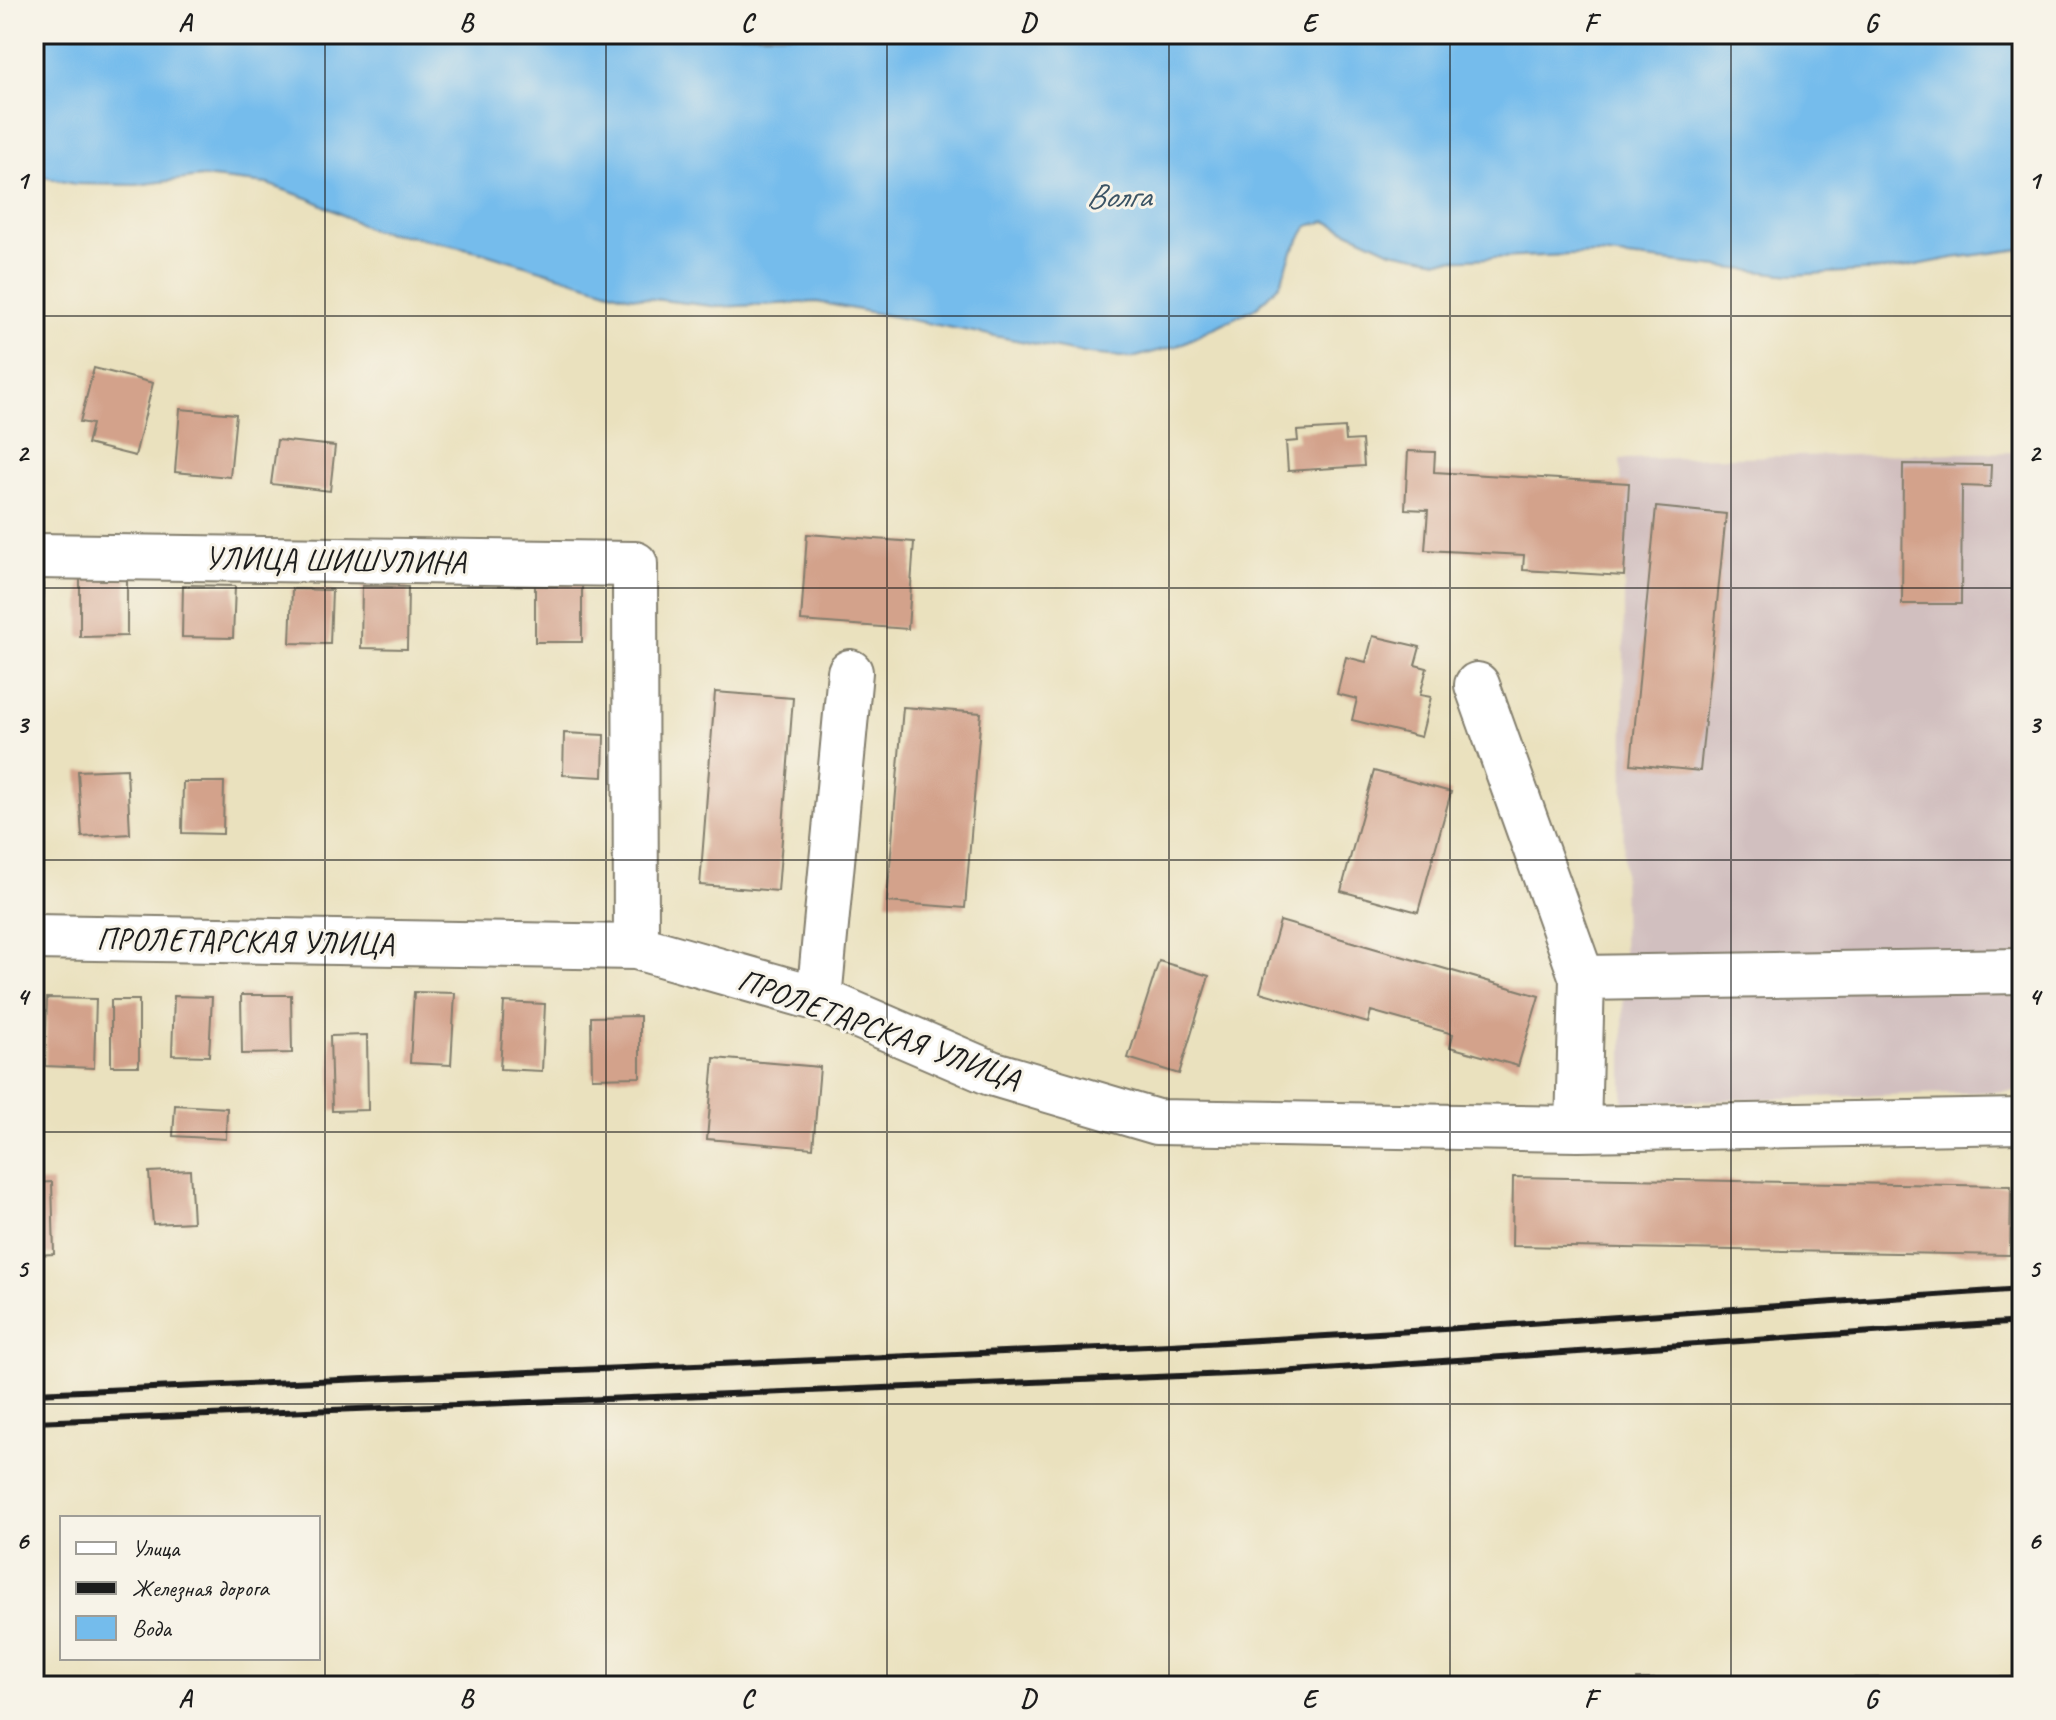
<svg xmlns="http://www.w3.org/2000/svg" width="2056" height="1720" font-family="Caveat,sans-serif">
  <rect width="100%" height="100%" fill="#f7f3e8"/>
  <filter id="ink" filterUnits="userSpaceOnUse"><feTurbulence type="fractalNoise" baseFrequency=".0125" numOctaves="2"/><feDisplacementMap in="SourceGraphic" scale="16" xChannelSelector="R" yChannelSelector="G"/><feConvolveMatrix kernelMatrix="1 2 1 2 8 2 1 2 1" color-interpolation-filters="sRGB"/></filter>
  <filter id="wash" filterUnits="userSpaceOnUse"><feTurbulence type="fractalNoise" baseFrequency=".006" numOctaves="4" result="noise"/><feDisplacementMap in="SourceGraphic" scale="32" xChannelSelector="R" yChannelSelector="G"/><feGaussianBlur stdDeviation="1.8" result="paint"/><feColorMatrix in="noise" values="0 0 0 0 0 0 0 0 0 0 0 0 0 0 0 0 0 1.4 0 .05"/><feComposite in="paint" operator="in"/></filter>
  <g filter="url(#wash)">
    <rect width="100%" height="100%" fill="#eae1be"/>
    <path fill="#d1bfbf" d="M2022,452V1091L1623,1103L1624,576L1620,459Z"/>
    <path fill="#74bcec" stroke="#486c84" stroke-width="2" d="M34,34H2022V249L1953,258L1897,269L1792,275L1599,254L1438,260L1391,251L1326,221L1308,226L1292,252L1280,284L1257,307L1177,346L1132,358L1088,354L817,302L720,307L627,296L482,252L420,238L371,230L313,200L267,184L202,177L136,185L74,184L34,175Z"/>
    <g id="blocks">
      <path fill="#d3a28b" d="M94,368L153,383L135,456L87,444L92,424L80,422Z
        M180,409L236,414L230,477L175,472Z
        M1345,428L1346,441L1362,440L1364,466L1288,471L1286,442L1298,441L1297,431Z
        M277,440L335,446L330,491L271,484Z
        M1408,451L1435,452L1434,472L1629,483L1624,576L1523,570L1524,555L1425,550L1428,510L1405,509Z
        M1903,464L1991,465L1990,487L1962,486L1961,604H1902Z
        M1656,507L1726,514L1700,771L1631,764Z
        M807,534L914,542L908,629L801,621Z
        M80,575H127V636L80,637Z
        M535,576H582V642H535Z
        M34,577H43L42,632H34Z
        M183,585L235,586L233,638L182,637Z
        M362,586L408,587L407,649L361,648Z
        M292,589L332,590L330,644L290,643Z
        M1373,636L1420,647L1415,665L1427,668L1420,695L1431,697L1421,737L1352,720L1357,699L1337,694L1346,657L1366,662Z
        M715,692L793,698L778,891L700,885Z
        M903,707L981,713L965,908L887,902Z
        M564,733L604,735L603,777L563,775Z
        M127,769L130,834L82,837L78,771Z
        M1374,771L1451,792L1418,912L1341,891Z
        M183,782H224L223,834L182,833Z
        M1280,921L1539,996L1518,1066L1450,1047L1453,1034L1371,1011L1368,1023L1260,992Z
        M1159,961L1209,976L1179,1074L1128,1058Z
        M414,992L455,993L451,1065L410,1063Z
        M241,995H291L292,1053L242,1054Z
        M174,996L212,997L209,1056L172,1055Z
        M47,998L96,999L94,1068L45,1066Z
        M111,1000H139V1066H111Z
        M504,1002L545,1004L542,1071L500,1069Z
        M640,1016V1077L592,1078L591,1017Z
        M367,1035L368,1110L332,1111L330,1036Z
        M714,1058L820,1067L813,1148L707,1139Z
        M175,1105L227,1108L226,1139L173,1136Z
        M190,1170L193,1222L153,1224L149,1172Z
        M1513,1177L2011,1186L2010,1255L1512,1246Z
        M52,1182L54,1254L34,1255V1183Z
        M2022,1677V1686H1637V1679Z"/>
    </g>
  </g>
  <g filter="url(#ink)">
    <use href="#blocks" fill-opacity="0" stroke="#837e6d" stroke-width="2"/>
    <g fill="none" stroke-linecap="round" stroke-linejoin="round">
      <defs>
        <path id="minor" d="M34,556L635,564L636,947
          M1477,685L1582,978L1578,1129
          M34,937L636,947L819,999L991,1073L1157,1122L1578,1129L2022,1121
          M1582,978L2022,971
          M819,999L850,672"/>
      </defs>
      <use href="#minor" stroke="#837e6d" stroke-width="48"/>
      <use href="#minor" stroke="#fff" stroke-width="44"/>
      <path stroke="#1c1c1c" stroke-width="6" d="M34,1393L1171,1345L1430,1330L2022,1289
        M34,1422L1280,1372L2022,1322"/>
    </g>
  </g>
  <path fill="none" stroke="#1c1c1c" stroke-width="2" stroke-opacity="0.55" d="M325,34V1686M606,34V1686M887,34V1686M1169,34V1686M1450,34V1686M1731,34V1686M34,316H2022M34,588H2022M34,860H2022M34,1132H2022M34,1404H2022"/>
  <g text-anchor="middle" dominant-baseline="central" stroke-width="6" stroke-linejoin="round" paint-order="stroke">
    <g font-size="32" fill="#1c1c1c" stroke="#f7f3e8">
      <text transform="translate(335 560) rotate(1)">УЛИЦА ШИШУЛИНА</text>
      <text transform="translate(245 941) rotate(1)">ПРОЛЕТАРСКАЯ УЛИЦА</text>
      <text transform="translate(879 1029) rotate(20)">ПРОЛЕТАРСКАЯ УЛИЦА</text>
    </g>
    <g font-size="34" font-style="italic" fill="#3b5465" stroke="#f7f3e8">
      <text x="1118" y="195">Волга</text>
    </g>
  </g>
  <rect width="2056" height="1720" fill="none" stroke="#f7f3e8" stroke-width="88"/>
  <rect x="60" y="1516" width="260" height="144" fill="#f7f3e8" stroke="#9f9d96" stroke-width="2"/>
  <rect x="76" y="1542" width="40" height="12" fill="#ffffff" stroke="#9f9d96" stroke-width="2"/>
  <text x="132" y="1556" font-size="24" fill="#1c1c1c">Улица</text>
  <rect x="76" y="1582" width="40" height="12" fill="#1c1c1c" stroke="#9f9d96" stroke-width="2"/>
  <text x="132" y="1596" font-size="24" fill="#1c1c1c">Железная дорога</text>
  <rect x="76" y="1616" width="40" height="24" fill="#74bcec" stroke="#9f9d96" stroke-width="2"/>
  <text x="132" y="1636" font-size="24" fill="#1c1c1c">Вода</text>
  <rect x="44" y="44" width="1968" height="1632" fill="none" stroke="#1c1c1c" stroke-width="3"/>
  <g font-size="26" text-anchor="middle" font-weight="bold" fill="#1c1c1c">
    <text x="185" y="31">A</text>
    <text x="466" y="31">B</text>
    <text x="747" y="31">C</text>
    <text x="1028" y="31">D</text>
    <text x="1309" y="31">E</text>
    <text x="1590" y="31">F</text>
    <text x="1871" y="31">G</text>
    <text x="22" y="189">1</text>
    <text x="2034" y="189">1</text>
    <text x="22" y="461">2</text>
    <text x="2034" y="461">2</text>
    <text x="22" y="733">3</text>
    <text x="2034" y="733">3</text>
    <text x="22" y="1005">4</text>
    <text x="2034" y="1005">4</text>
    <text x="22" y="1277">5</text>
    <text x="2034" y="1277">5</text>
    <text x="22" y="1549">6</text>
    <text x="2034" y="1549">6</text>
    <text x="185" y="1707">A</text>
    <text x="466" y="1707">B</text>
    <text x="747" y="1707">C</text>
    <text x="1028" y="1707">D</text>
    <text x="1309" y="1707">E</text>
    <text x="1590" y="1707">F</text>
    <text x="1871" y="1707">G</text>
  </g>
</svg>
